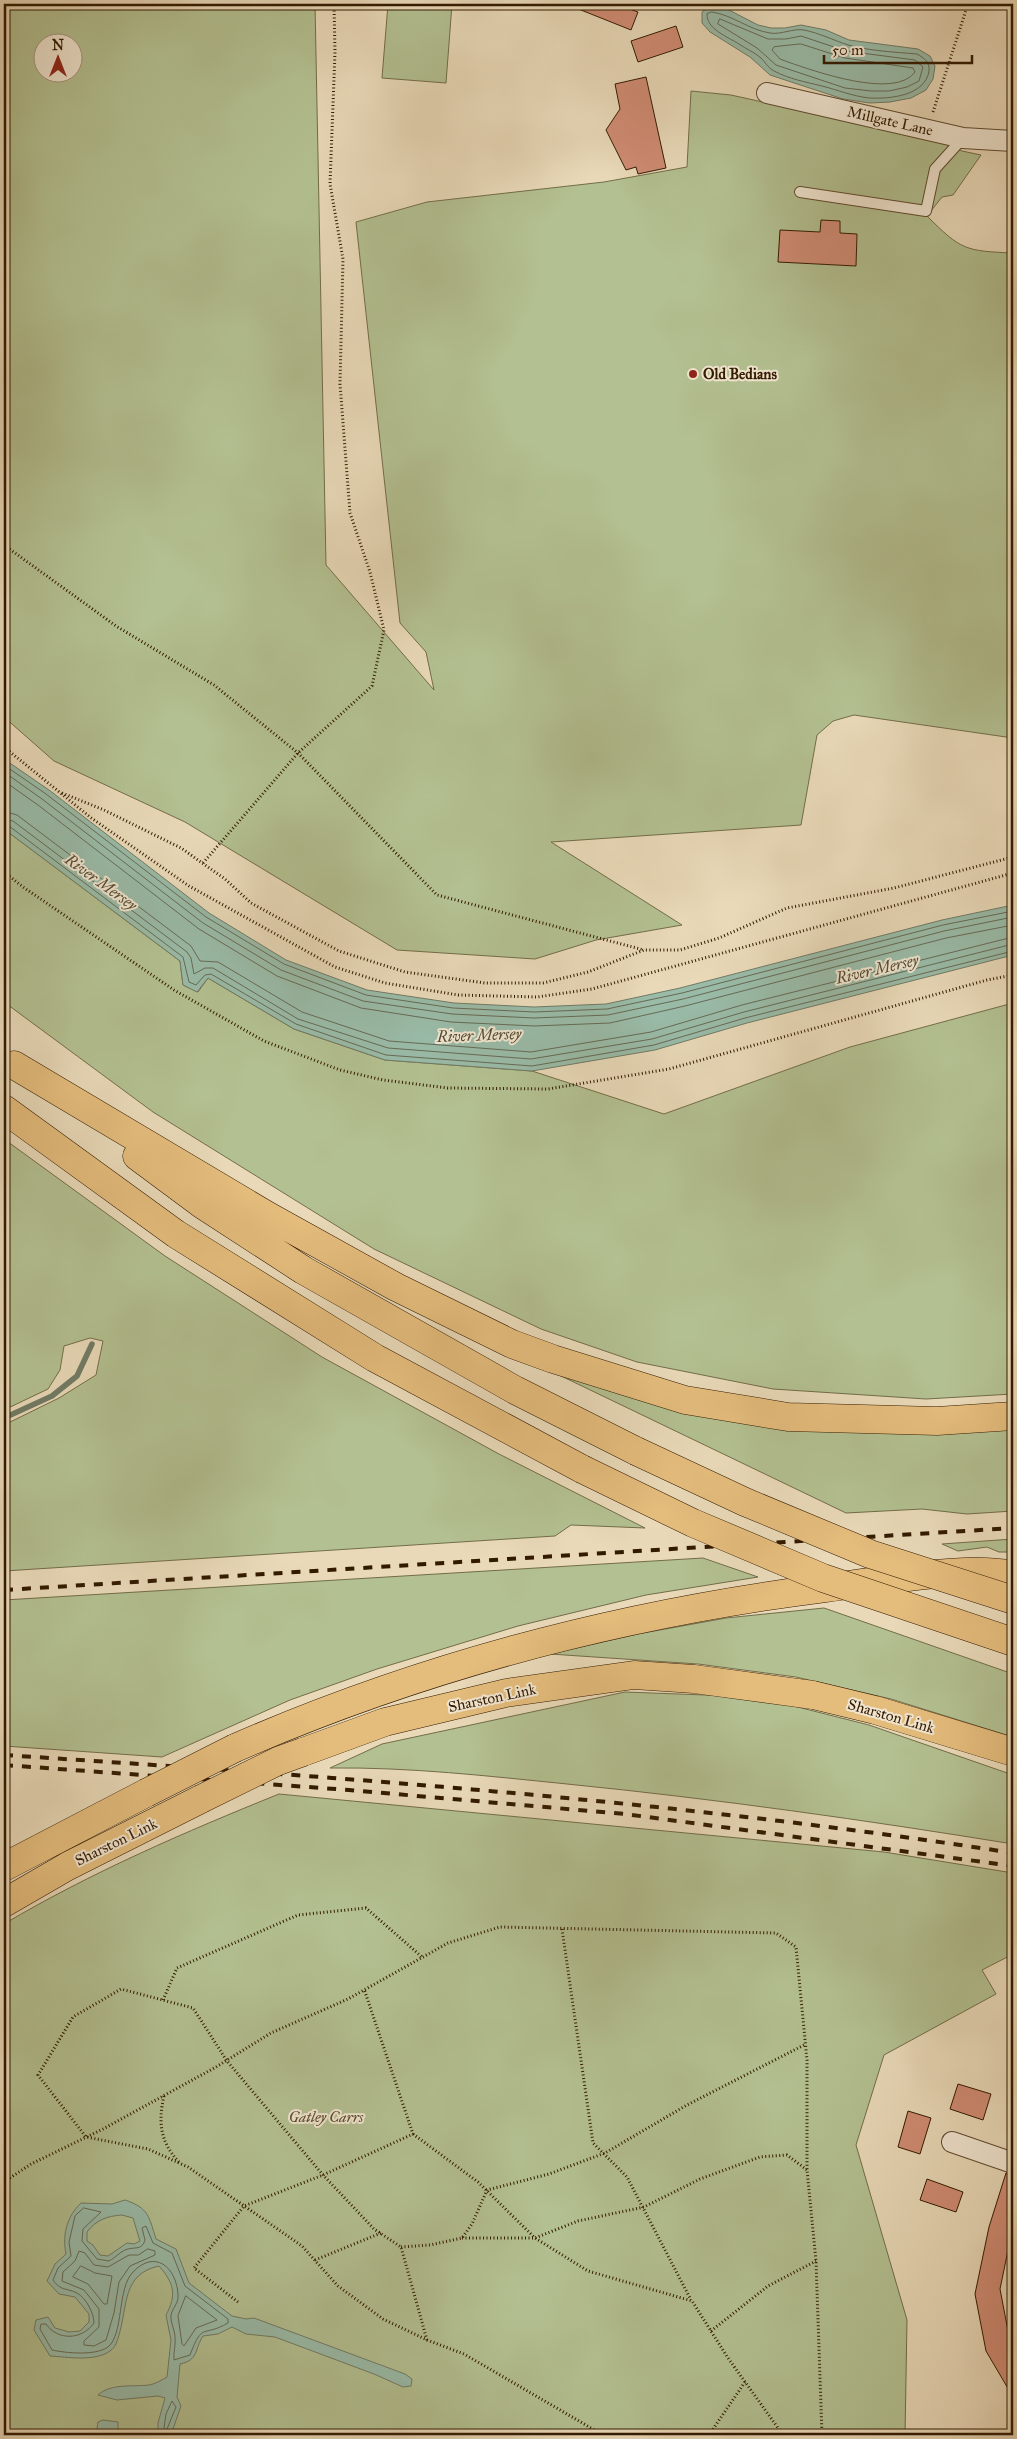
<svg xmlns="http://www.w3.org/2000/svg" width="1017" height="2439" font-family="'IM FELL Great Primer',serif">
  <rect width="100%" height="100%" fill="#e9d9b8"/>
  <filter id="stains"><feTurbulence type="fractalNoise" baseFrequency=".004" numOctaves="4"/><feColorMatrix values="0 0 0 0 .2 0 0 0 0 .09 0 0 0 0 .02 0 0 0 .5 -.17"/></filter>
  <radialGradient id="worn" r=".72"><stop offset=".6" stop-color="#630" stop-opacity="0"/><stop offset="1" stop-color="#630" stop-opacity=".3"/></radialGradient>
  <path fill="#b3c091" stroke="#726d48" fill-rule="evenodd" d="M4,4H315L326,565L434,690L426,652L400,623L356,222L427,202L604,182L687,167L691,91L731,95L930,139L932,135L962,151L981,155L953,195L942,197L927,216C961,250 965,251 1013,253V738L854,715L833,721L817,735L801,825L551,842L682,925L596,940L535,959L397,950L185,822L54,761L4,717ZM42,42H72V72H42Z
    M388,4H452L446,83L382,78Z
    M4,829L180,961L183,985L198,992L208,978L294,1029L385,1060L532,1071L664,1114L850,1047L1013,1003V1394L926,1399L773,1389L637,1362L541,1329L374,1249L153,1112L4,1002Z
    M4,1139L165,1256L322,1357L499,1454L645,1528L571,1525L555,1536L4,1571V1425L59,1398L96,1375L103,1341L90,1338L64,1346L60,1370L48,1389L4,1410Z
    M532,1362L618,1391L1013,1428V1511L967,1514L922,1509L846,1513Z
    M1013,1539V1552H999L987,1547L958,1551L942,1544Z
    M703,1558L758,1577L646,1595L518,1626L377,1669L290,1700L162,1757L4,1746V1600Z
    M824,1608L1013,1674V1737L891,1699L796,1677L698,1664L550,1654L638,1634L726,1618Z
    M625,1692L758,1697L869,1725L1013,1775V1844C865,1820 717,1799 567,1784C488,1776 409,1767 330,1768L382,1744Z
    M279,1794L884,1852L1013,1873V1954L982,1970L996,1994L884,2055L856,2145L907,2320L905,2435H4V1924C92,1872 185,1832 279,1794Z"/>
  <path fill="#99bba8" stroke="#707b65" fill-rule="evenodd" d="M710,6L727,9L758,25L771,28H785L801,25L826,30L849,40L918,49L930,56L935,66L933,79L926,90L911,98L890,102L870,103L843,99L770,75L750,57L710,32L702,23V12Z
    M4,759L49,790L209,913L286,960L367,990L454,1003L534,1007L606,1004L680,988L942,920L1013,905V955L747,1023L655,1050L532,1071L385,1060L294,1029L208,978L197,992L183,985L180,961L4,829Z
    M125,2200C149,2208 149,2217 156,2239L176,2249L189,2283L232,2316L246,2319L254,2318L405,2374L412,2379L411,2386L403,2387L374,2374L275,2337L246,2334L232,2327L218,2334L203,2336C194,2350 199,2360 180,2364L177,2397L181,2406L173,2429L174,2435H158V2423L165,2398L158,2396L117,2400L98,2395C111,2383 133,2387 149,2385C155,2384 162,2380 167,2377L171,2340L166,2315C177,2295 174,2283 159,2266C122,2274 128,2305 119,2335C117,2341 116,2347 110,2351C95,2362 67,2357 50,2356L34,2330L36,2320L48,2317L55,2328L69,2332L80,2331L89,2322V2314L75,2297L59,2294L47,2281L55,2264L66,2254C62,2235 67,2216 81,2203L112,2204ZM122,2215L133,2218L140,2241L134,2244L127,2243L108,2256L100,2255L93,2245L87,2241V2232C96,2220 107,2216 122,2215Z
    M103,2420L118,2422V2435H96L98,2422Z"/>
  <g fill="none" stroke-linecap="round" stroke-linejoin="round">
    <path stroke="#666a54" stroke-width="1" d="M712,12C733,15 749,30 770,33C781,35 793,28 804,30C819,33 833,40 848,45C870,51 894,52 917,54C924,58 930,62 929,71C925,96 890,99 869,98C852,96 838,90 822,86C806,82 789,79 774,71C768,68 766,63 761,58C754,52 746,49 739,44C728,37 706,29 707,14Z
      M720,19L768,39H786L801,36L846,51L915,60L923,67L919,81L907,87L889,91H871L845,88L776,65L757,48L718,24Z
      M801,44L845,58L913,68L915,72C895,100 814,71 788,62L780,59L772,50L774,47Z
      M4,765L46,794L206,917L284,964L366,995L453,1008L534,1012L607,1009L682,993L943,925L1013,911
      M4,772L42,799L203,923L281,970L363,1001L452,1014L534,1018L608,1015L683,999L944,931L1013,917
      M4,781L38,805L199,929L277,976L361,1008L451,1022L534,1026L610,1023L685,1006L946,938L1013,925
      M4,811L17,815L191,946L200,961L218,962L302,1012L389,1041L531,1052L651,1032L742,1005L1013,937
      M4,819L13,821L187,952L191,958L194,974L205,968H213L298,1019L388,1048L531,1059L652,1039L744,1012L1013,944
      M4,825L9,826L183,957L189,982L196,985L205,975L211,974L296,1024L386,1055L532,1066L654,1045L745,1018L1013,951
      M84,2208L101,2212L83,2229L82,2241L97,2259L109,2261C115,2258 122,2250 128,2249C136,2247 142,2250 145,2240L142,2228L146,2226L153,2243L172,2253L185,2286L228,2319V2323C202,2338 203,2321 190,2355L174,2360C173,2353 176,2345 175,2337C175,2331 170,2321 171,2315C173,2307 179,2303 178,2294C176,2267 155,2249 133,2272C117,2288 124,2334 108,2347C95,2356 66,2353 52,2350L40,2329L41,2324H46C58,2341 82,2340 94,2323C94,2313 86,2298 77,2293C67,2288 60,2291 53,2280L58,2268L71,2256L69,2242L75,2216Z
      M148,2249L155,2251V2255L130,2266L119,2282L114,2313L106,2340L94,2346L84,2345V2341L99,2327V2309L84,2290L62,2281L63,2272L75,2261L79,2251L85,2253L94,2265L108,2267L129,2255H138Z
      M81,2266L95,2273L112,2276L107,2304H104L88,2284L73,2277Z
      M186,2296L217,2320L196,2328L184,2346L182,2344L178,2316Z
      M163,2435L166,2414L172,2401L176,2407L167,2429L169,2435"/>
    <path stroke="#707b65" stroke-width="5.5" d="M4,1418L52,1396L77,1376L92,1344"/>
  </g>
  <path fill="#d08c74" stroke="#321a00" d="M566,4H616L638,12L631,30Z
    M676,26L683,47L638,62L631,41Z
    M646,77L666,168L638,174L636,167L626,170L606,130L620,109L615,84Z
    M821,220L840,221V233L857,234L856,266L778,262L780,230L820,232Z
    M958,2084L991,2094L983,2120L950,2109Z
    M908,2111L931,2118L920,2154L898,2147Z
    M1006,2173L1013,2175V2226L1000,2289L1013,2357V2397L986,2351L975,2294L989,2227Z
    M927,2179L963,2192L956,2212L920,2200Z"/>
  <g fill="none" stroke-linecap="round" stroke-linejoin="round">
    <defs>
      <path id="service" d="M800,192L926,211L935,169L963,138"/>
      <path id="minor" d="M767,93L963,138L1013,141
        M952,2142L1013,2163"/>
      <path id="motorway" d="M14,1065L268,1216L396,1287L512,1344L553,1359L685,1400L788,1417L937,1421L1013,1416
        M4,1109L176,1234L375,1358L582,1469
        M137,1156L203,1205L303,1270L515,1390L636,1451
        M235,1748C423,1666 622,1614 825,1588C871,1582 918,1574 965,1572C981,1571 997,1573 1013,1574
        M303,1752L385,1722L506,1693L634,1675L694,1679L813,1695L875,1710L1013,1752
        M4,1867L146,1793
        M4,1903L68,1866L201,1799"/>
    </defs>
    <use href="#service" stroke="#604a2e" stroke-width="12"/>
    <use href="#minor" stroke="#604a2e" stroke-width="22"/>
    <use href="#motorway" stroke="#321a00" stroke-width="29"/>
    <path stroke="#321a00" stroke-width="3" stroke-dasharray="1 2.5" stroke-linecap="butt" d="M933,112L968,4
      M4,545L116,626L214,685L298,753L437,895L644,950
      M4,747L90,817L189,886L335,967L385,983L458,995L537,997L592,989L1013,873
      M62,793L104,810L181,848L225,879L251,903L339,951L405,972L485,983H543L588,972L644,950H680L719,938L787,908L894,888L1013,857
      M203,863L298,753L372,686L384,630L370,572L350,513L340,384L343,259L330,184L335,52L334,4
      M4,872L23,887L174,990L264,1041L340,1070L383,1080L448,1088L548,1089L669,1069L987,980L1013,975
      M562,1929L593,2143L627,2177L691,2300
      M163,2000L177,1968L298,1915L366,1908L422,1957
      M164,2096C158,2122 160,2142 179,2162
      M413,2134L478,2182L535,2238L588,2271L692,2301L728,2358L783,2435
      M4,2182L31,2164L103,2129L216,2067L271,2033L348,1999L448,1943L500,1927L776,1933L796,1947L807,2060V2170L816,2261L822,2435
      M462,2238H535L578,2221L644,2207L700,2179L760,2157L787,2155L807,2170
      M401,2247L430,2245L462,2238L472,2224L487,2190L549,2174L605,2153L687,2105L806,2044
      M315,2260L381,2233
      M238,2302L194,2268L244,2206L323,2175L413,2134L364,1989
      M711,2331L768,2286L816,2261
      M427,2340L401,2247L374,2229L323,2175L227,2061L193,2008L121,1989L73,2017L38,2075L86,2137L148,2149L188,2167L302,2246L338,2286L383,2319L427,2340L464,2354L603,2435
      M709,2435L745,2382"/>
    <use href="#service" stroke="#f1e6d1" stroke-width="10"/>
    <use href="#minor" stroke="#f1e6d1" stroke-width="20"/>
    <use href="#motorway" stroke="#e4bc7c" stroke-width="28"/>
    <path stroke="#321a00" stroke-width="4" stroke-dasharray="9 9" stroke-linecap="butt" d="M4,1590L1013,1528
      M4,1755C341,1777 679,1801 1013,1853
      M4,1765L349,1790L625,1814L1013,1866"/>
    <defs>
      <path id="motorway-bridge" d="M636,1451L745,1502L870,1554L1013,1600
        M582,1469L693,1523L823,1578L1013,1642
        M146,1793L235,1748
        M201,1799L278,1761L303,1752"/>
    </defs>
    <use href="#motorway-bridge" stroke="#321a00" stroke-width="29" stroke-linecap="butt"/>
    <use href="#motorway-bridge" stroke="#e4bc7c" stroke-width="28"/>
  </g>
  <circle fill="#8f2418" stroke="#f1e6d1" stroke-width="2" cx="693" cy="374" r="5"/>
  <g text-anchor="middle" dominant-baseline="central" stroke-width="4" stroke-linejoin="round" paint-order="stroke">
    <g font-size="15" fill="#321a00" stroke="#f1e6d1">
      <text transform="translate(890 121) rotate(13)">Millgate Lane</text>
      <text transform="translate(492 1698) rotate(-12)">Sharston Link</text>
      <text transform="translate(891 1716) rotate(16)">Sharston Link</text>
      <text transform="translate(116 1842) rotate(-26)">Sharston Link</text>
    </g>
    <g font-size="15" font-weight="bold" fill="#321a00" stroke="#f1e6d1" text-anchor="start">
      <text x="703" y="374">Old Bedians</text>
    </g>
    <g font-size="15" font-style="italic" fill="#594c2c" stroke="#f1e6d1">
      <text x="326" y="2117">Gatley Carrs</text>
    </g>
    <g font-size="16" font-style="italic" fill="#514a32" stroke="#f1e6d1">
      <text transform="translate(101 882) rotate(36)">River Mersey</text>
      <text transform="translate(877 969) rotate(-13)">River Mersey</text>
      <text transform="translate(479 1035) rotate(-2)">River Mersey</text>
    </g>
  </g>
  <rect width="1017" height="2439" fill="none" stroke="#e9d9b8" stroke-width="20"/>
  <rect x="5" y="5" width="1007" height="2429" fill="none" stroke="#321a00" stroke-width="2.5"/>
  <rect x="10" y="10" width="997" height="2419" fill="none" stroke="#321a00"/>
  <g transform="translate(58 58)"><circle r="24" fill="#f1e6d1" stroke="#a5947d"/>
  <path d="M0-4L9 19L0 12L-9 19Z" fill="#8f2418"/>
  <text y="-8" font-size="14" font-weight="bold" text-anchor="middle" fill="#321a00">N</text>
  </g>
  <path d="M824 55v8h148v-8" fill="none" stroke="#321a00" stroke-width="2.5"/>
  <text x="832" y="55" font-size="15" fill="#321a00" stroke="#f1e6d1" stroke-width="4" paint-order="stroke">50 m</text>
  <rect width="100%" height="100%" filter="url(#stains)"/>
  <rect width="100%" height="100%" fill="url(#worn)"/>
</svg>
